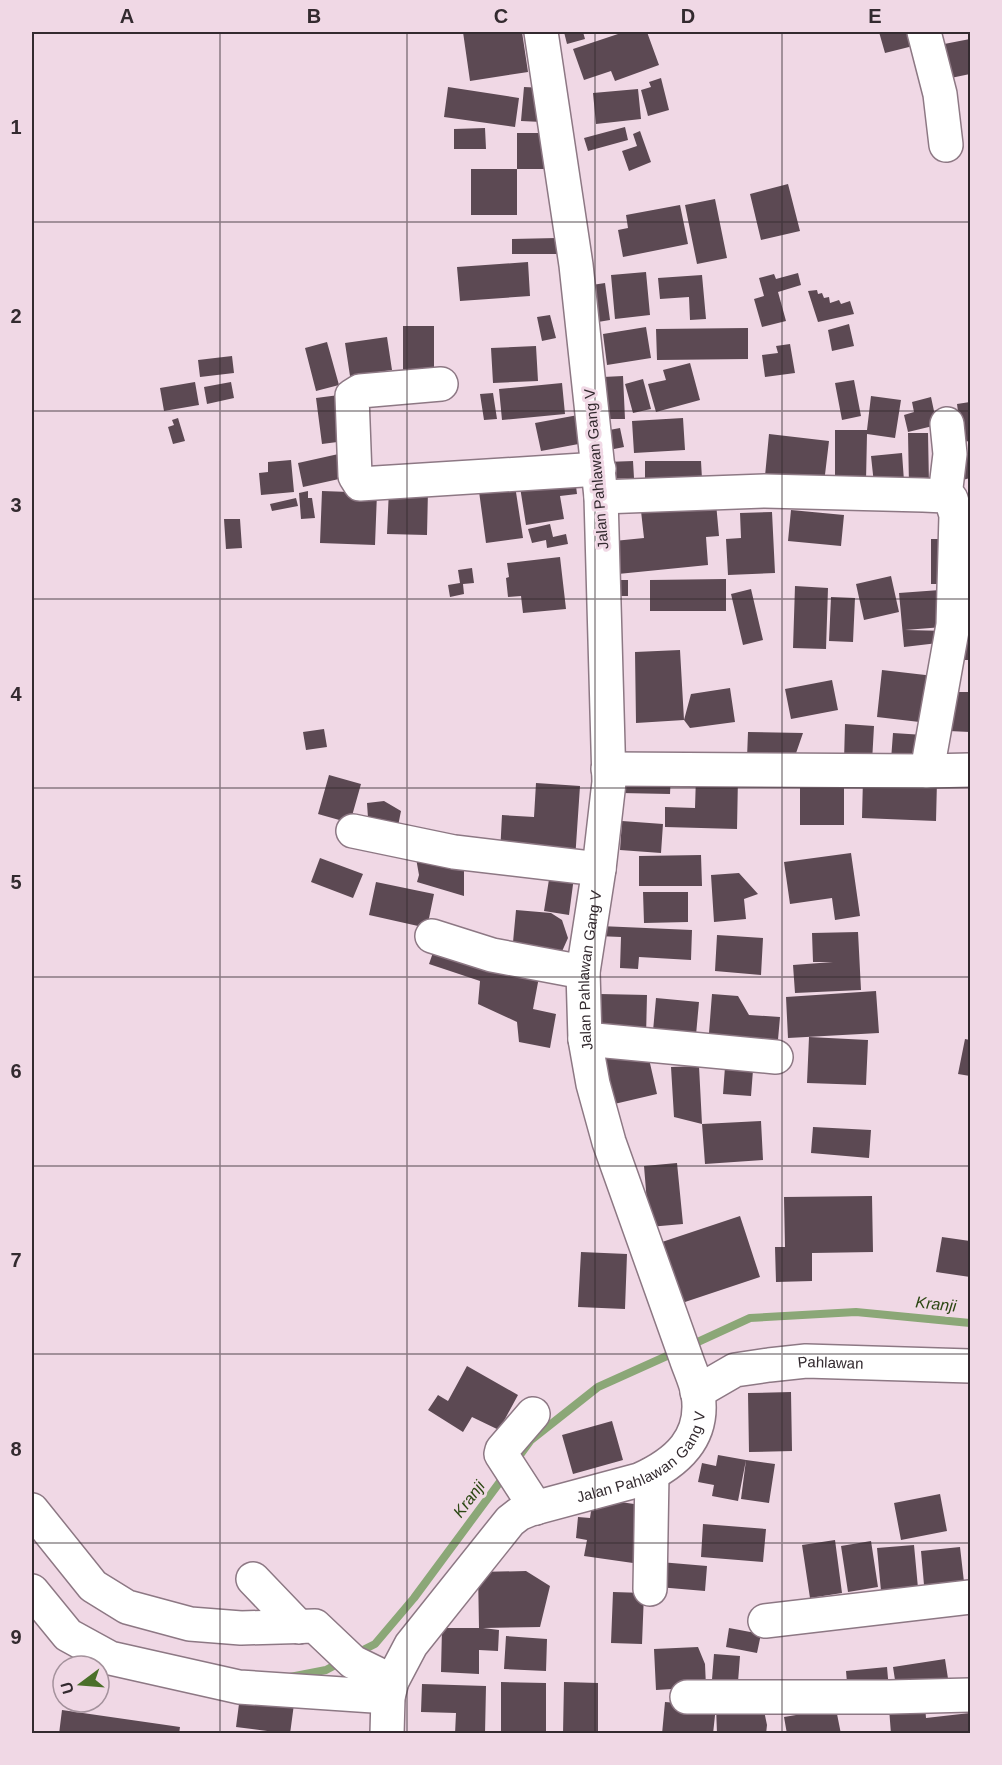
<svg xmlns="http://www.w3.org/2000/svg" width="1002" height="1765" font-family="Helvetica,sans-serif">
  <rect width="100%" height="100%" fill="#f0d8e5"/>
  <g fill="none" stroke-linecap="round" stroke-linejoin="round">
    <path stroke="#8ba777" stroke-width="8" d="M689,1346L750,1318L856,1312L970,1323
      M515,1462L531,1440L598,1387L678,1351
      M355,1654L375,1644L414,1598L505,1475
      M290,1677L326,1670L341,1662"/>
  </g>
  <path fill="#5c4953" d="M463,32H522L528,72L470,81Z
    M564,32H583L585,39L567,44Z
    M624,32H647L659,65L615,81L611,71L584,80L573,49Z
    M879,32H922L925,43L885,53Z
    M970,39V74L946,79L939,45Z
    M661,78L669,110L648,116L641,90L651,87L649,82Z
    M448,87L519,98L515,127L444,117Z
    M524,87L544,88L542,122L521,121Z
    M638,89L641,119L596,124L593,93Z
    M625,127L628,140L588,151L584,138Z
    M485,128L486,149H454V129Z
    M640,131L651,162L629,171L622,151L637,146L633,134Z
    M517,133H546L547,169H517V215H471V169H517Z
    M788,184L800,231L761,240L750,194Z
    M715,199L727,258L697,264L685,205Z
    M680,205L688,244L623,257L618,230L628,228L626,215Z
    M557,238V254H512V239Z
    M528,262L530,296L460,301L457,267Z
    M646,272L650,315L615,319L611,275Z
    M798,273L801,285L778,292L786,321L762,327L754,299L764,296L759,278L774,274L776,279Z
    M702,275L706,319L690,320L689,297L660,299L658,278Z
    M605,283L610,320L598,322L592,285Z
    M817,290L818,294L822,293L824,298L829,297L830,303L839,300L841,304L850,301L854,314L818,322L808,291Z
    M550,315L556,338L542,341L537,317Z
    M849,324L854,346L832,351L828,330Z
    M403,326H434V374H403Z
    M646,327L651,358L607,365L603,334Z
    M748,328V359L657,360L656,329Z
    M387,337L392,370L350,376L345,343Z
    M327,342L339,385L316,391L305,348Z
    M790,344L795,373L765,377L762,355L778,353L776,346Z
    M536,346L538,381L493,383L491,348Z
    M232,356L234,373L200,377L198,360Z
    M690,363L700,400L656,412L648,384L666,380L663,370Z
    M623,376L625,419H604L603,377Z
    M643,379L651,409L633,413L625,384Z
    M854,380L861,416L842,420L835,383Z
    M195,382L199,405L164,411L160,388Z
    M231,382L234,398L207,404L204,387Z
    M562,383L565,414L502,420L499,389Z
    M493,393L497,419L484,420L480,394Z
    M339,395L345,441L322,444L316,398Z
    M871,396L901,400L895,438L867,434L866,481L835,480V430H867Z
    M931,397L937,425L908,432L904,415L914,412L912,402Z
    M970,402V441L962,442L957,404Z
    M578,415L584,443L541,451L535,423Z
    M178,418L185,441L173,444L168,427L174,425L172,420Z
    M683,418L685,450L634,453L632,421Z
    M620,428L624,447L609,450L604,431Z
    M908,433H928L929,485L909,486Z
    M769,434L829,441L824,483L765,476Z
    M343,453L348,477L303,487L298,463Z
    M902,453L904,481L874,484L871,456Z
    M970,454V478L959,481L953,459Z
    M291,460L294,492L261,495L259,473L268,472V462Z
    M633,461L634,478L608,479L606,462Z
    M645,461H701L702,479H645Z
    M575,478L577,494L560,496L564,519L526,525L520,487Z
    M514,479L523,538L486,543L478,484Z
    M389,489L428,490L427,535L387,534Z
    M308,491V498H312L315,518L301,519L299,493Z
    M322,491L377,493L375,545L320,543Z
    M296,498L298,506L272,511L270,504Z
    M716,503L719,536L706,537L708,565L618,574L614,541L644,538L641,511Z
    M791,510L844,515L841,546L788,541Z
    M772,512L775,573L728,575L726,539L741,538L740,513Z
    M224,519H240L242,548L226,549Z
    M550,524L553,537L566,534L568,544L547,548L546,540L532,543L528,529Z
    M931,539H943L944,584H931Z
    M560,557L566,609L523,613L521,596L508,597L506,578L509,577L507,563Z
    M472,568L474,583L463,584L464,594L450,597L448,585L460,583L458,570Z
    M891,576L899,612L864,620L856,584Z
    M726,579V611H650V580Z
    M615,580H628V596H615Z
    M795,586L828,588L826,649L793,648Z
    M751,589L763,640L743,645L731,594Z
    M940,590L943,627L905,630L948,631L938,643L904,647L899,593Z
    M831,597L855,598L853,642L829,641Z
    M965,621H970V660H964Z
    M680,650L684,720L636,723L635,652Z
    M882,670L934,676L928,723L877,717Z
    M832,680L838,710L791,719L785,689Z
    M730,688L735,722L690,728L684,720L691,694Z
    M950,692H970V732L949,731Z
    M845,724L874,726L872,762L844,761Z
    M324,729L327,747L306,750L303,732Z
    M748,732L803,733L794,759L747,758Z
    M893,733L924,735L922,761L891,760Z
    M621,773H671L670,794L621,793Z
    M329,775L361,784L350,823L318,814Z
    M696,776L738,777L737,829L665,827V807L695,808Z
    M800,777H844V825H800Z
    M863,778L937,781L936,821L862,818Z
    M536,783L580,786L575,860L500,854L502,815L534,817Z
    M384,801L401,811L397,831L369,833L367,803Z
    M622,821L663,824L661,853L620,850Z
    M414,847L464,862V896L417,882L419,875Z
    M851,853L860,916L835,920L832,898L790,904L784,862Z
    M701,855L702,886H639V856Z
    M320,858L363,874L353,898L311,882Z
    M550,873L574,877L569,915L544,911Z
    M739,873L758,894L744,899L746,919L714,922L711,875Z
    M376,882L434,894L427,928L369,915Z
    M643,892H688V922L644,923Z
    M516,910L551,913L562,920L568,938L559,958L512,953Z
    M600,926L692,930L691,960L639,957L638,969L620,968L621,937L597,936Z
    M858,932L861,990L795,993L793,965L833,962H813L812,933Z
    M717,935L763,938L761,975L715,971Z
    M437,941L539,977L533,1009L556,1014L550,1048L519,1042L517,1022L478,1004L480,981L429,964Z
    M876,991L879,1033L788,1038L786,997Z
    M600,994L647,995L646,1037L599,1035Z
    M712,994L738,996L749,1015L780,1017L777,1051L708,1046Z
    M656,998L699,1002L695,1046L652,1042Z
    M809,1037L868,1040L866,1085L807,1083Z
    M965,1039L970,1040V1076L958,1074Z
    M647,1050L657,1094L610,1105L600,1060Z
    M699,1066L702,1124L761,1121L763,1160L705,1164L702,1124L674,1117L671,1067Z
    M725,1067L753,1070L751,1096L723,1094Z
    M813,1127L871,1130L869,1158L811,1153Z
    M677,1163L683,1224L649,1227L644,1166Z
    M872,1196L873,1252L812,1253V1281L776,1282L775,1247H785L784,1197Z
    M740,1216L760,1277L682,1303L662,1242Z
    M942,1237L970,1241V1277L936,1272Z
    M581,1252L627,1254L625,1309L578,1307Z
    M467,1366L518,1395L499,1430L472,1417L463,1432L428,1410L438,1395L448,1401Z
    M791,1392L792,1451L749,1452L748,1393Z
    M612,1421L623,1460L573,1474L562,1435Z
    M718,1455L746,1460L738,1501L712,1496L714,1485L698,1482L702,1463L716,1466Z
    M746,1460L775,1464L769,1503L741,1499Z
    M940,1494L947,1531L901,1540L894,1503Z
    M593,1498L641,1505L633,1563L584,1556L587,1540L576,1538L578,1517L590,1518Z
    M703,1524L766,1529L763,1562L701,1557Z
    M835,1540L842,1593L810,1598L802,1545Z
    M871,1541L878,1587L848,1592L841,1546Z
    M914,1545L918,1588L881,1591L877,1548Z
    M960,1547L964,1582L924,1585L921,1551Z
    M660,1562L707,1566L705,1591L658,1587Z
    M526,1571L550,1586L540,1627L483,1628L499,1630L498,1651L479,1650V1674L441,1672L442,1628H479L478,1572Z
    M613,1592L644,1593L642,1644L611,1643Z
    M729,1628L761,1634L757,1653L726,1647Z
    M506,1636L547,1639L546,1671L504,1669Z
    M698,1647L705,1664L706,1687L656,1690L654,1649Z
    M714,1654L740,1656L737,1695L711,1692Z
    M945,1659L949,1685L897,1693L893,1667Z
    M887,1667L889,1690L848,1694L846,1671Z
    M501,1682L546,1683V1734H501Z
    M564,1682L598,1683V1734H563Z
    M422,1684L486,1686L485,1734H455L456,1713L421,1712Z
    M240,1696L294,1704L290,1734L236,1727Z
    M665,1702L716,1706H763L767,1725L766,1734H717L716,1706L713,1734H662Z
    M925,1705L926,1718L970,1713V1734H891L889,1708Z
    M807,1707L809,1714L836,1709L841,1734H787L784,1717L796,1715L795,1709Z
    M62,1710L180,1727L179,1734H59Z"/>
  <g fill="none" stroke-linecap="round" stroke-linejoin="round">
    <defs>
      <g id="minor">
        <path d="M924,32L940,94L946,145"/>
        <path d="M441,384L360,391L352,396L355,476L360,484L599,469"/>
        <path d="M945,496L950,454L947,424"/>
        <path d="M601,497L765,491L923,495L945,496L951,499L956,515L953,625L927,771"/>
        <path d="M608,769L927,771L970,770"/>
        <path d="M353,831L454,852L599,869"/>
        <path d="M432,936L492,955L583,972"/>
        <path d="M585,1039L776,1057"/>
        <path id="s1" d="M697,1392L735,1370L769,1365L806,1361L970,1366"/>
        <path d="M533,1414L502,1450L501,1454L536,1508"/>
        <path d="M32,1510L93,1586L127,1607L190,1624L241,1628L315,1626L353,1662L392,1681"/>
        <path d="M253,1579L299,1627"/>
        <path d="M650,1589L652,1474"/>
        <path d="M32,1591L68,1635L110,1658L239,1687L388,1697"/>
        <path d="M765,1621L970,1597"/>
        <path d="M687,1697H890L970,1695"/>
        <path id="s2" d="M387,1734L388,1697L392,1681L411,1645L510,1521L519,1514L531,1509L639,1480C677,1463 705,1438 698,1394C696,1382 690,1370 686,1358L609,1142L593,1084L585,1039L583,972L599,869L609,782L601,497L576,265L541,32"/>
      </g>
    </defs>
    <use href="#minor" stroke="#8d7884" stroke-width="36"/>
    <use href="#minor" stroke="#fff" stroke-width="33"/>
  </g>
  <path fill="none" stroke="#332a2f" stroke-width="1.5" stroke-opacity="0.55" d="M220,32V1734M407,32V1734M595,32V1734M782,32V1734M32,222H970M32,411H970M32,599H970M32,788H970M32,977H970M32,1166H970M32,1354H970M32,1543H970"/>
  <g text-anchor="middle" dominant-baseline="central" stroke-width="6" stroke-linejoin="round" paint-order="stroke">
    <g font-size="15" fill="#332a2f" stroke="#f0d8e5">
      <text transform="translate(596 469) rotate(-95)">Jalan Pahlawan Gang V</text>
      <text stroke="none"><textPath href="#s2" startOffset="945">Jalan Pahlawan Gang V</textPath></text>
      <text stroke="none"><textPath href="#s1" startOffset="140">Pahlawan</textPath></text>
      <text stroke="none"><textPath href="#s2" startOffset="405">Jalan Pahlawan Gang V</textPath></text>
    </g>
    <g font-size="16" font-style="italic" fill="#2c4713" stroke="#f0d8e5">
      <text transform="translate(936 1304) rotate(6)">Kranji</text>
      <text transform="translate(469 1499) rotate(-53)">Kranji</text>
    </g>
  </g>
  <rect width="1002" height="1765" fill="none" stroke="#f0d8e5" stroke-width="66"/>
  <g transform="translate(81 1684) rotate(254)"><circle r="28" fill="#f0d8e5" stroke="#a4929c" stroke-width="1.5"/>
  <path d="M0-4.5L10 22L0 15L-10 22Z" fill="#4b702a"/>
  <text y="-9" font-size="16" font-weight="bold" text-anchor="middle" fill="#332a2f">U</text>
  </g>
  <rect x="33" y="33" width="936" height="1699" fill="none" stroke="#332a2f" stroke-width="2"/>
  <g font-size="20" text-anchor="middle" font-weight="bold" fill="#332a2f">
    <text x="127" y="23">A</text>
    <text x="314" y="23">B</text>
    <text x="501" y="23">C</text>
    <text x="688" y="23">D</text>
    <text x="875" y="23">E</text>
    <text x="16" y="134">1</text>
    <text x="16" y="323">2</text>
    <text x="16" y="512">3</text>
    <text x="16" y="701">4</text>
    <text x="16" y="889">5</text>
    <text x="16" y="1078">6</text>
    <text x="16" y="1267">7</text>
    <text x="16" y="1456">8</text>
    <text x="16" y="1644">9</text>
  </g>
</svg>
